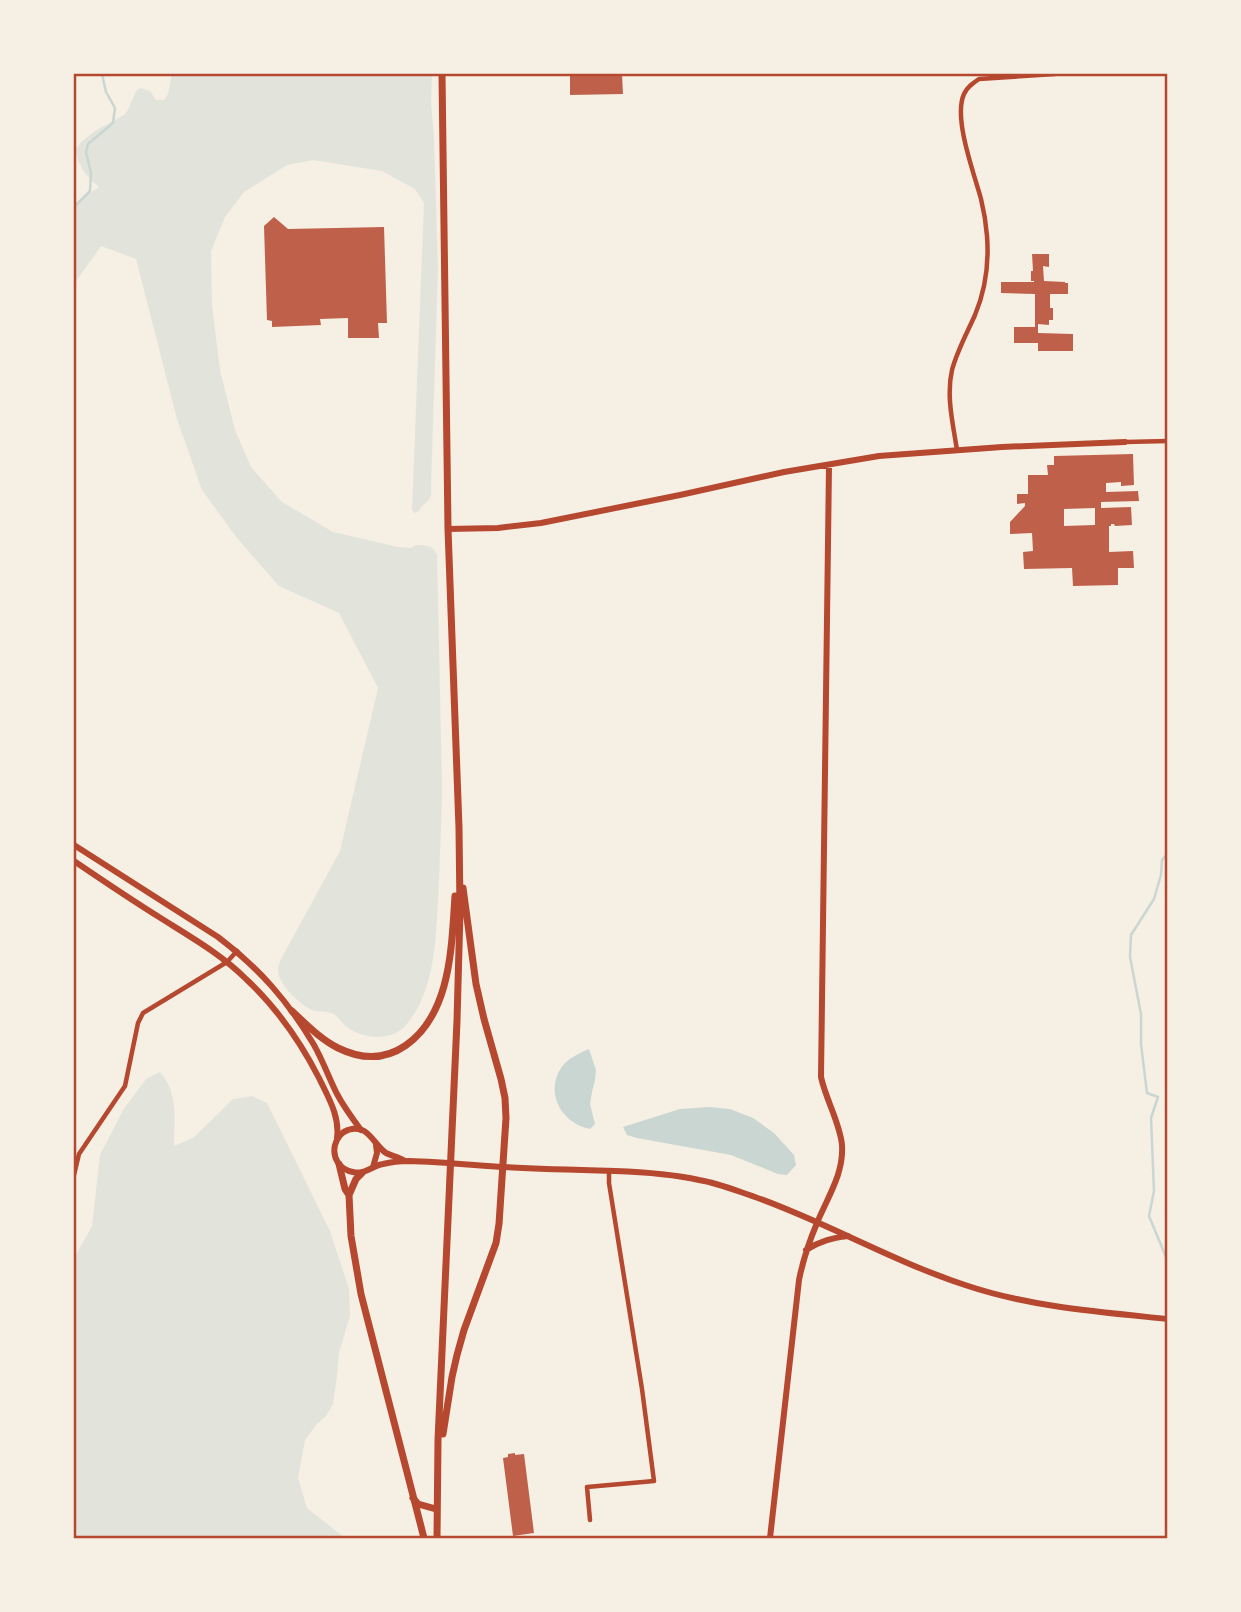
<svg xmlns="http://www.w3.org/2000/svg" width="1241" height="1612" font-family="'Golos Text',sans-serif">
  <rect width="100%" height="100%" fill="#f6efe4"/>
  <path fill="#e2e4dc" d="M172,74H432L431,100L434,139L438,268L431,487C433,503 426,499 418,512L415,513L412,510L424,203L415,189L382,171L313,160L287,165L244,192L225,217L211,251L212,305L220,370L235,430L251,467L282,502L333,532L398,547L411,548L416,545H422L431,547L437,554L442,785C442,817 440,849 439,881C436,928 438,988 406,1025C392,1042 362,1039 347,1027C341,1023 338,1015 331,1013C326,1011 320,1012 315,1011C302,1007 277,984 278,969C278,965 280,962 281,959L340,851L378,688L339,613L279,586L237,538L202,490L177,419L136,259L101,246L74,284V204L99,187C87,177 77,166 76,149L81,142L95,131L124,115L128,110L136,91L141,88L150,91L156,100H164L168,94Z
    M160,1072C179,1094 174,1120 174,1146L193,1138L233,1099L252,1096L267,1103L330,1231L349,1289L350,1316L339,1353L337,1376L333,1404L326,1416L316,1425L305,1440L298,1478L307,1508L345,1538H74V1258L92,1226L100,1155L123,1110L146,1079Z"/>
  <path fill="#c9d6d2" d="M589,1049L596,1070L595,1080L592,1092L590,1104L595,1124L590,1129C563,1124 544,1094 561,1068C567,1059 579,1053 589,1049Z
    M709,1107L730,1109L753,1118L774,1133L794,1155L796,1165L787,1175L778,1174L731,1155L637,1138L627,1135L623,1127L680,1109Z"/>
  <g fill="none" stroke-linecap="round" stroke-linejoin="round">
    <path stroke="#c9d6d2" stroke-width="2.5" d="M74,207L90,191L91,173L86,152L88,144L113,123L115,108L106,92L102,74
      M1168,853L1162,860L1161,875L1154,899L1131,935L1130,957L1141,1014V1044L1147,1093L1158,1097L1151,1118L1154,1191L1149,1216L1168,1262"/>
  </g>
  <path fill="#bf614a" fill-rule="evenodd" d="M570,74H622L623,94L570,95Z
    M274,217L288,229L384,227L387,323H378L379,338H348V318L320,319L321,325L272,327V321L267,320L264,226Z
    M1032,254H1049V267L1043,266L1044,281L1065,282V283H1068V294H1050V308H1053V320H1049V325L1038,324V333L1073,334V351H1038V343H1014V327H1035V294L1001,293V282H1034V281H1031V271H1033Z
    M1133,454L1134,485L1121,486V482L1106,483V492L1138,491L1139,501L1101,502V508L1131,507L1132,525L1115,526L1114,524H1111V526H1109V552L1133,551L1134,568H1118V585L1073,586L1072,568L1024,569L1023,552L1033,551L1032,533L1010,534V522L1025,506V503L1017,504V494H1028V475H1048L1047,465H1054V456ZM1095,508V525L1064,526V509Z
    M515,1453V1455L524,1454L534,1533L513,1536L503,1458L508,1457V1454Z"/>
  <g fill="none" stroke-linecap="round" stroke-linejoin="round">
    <path stroke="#b5482f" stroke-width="4.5" d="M1125,442L1168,441
      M957,450C953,424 946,396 952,370C957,351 967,333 975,315C985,291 989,262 987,236C986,223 984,211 981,199C974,173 953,118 964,94C967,87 973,83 979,79L1055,74
      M74,1175L79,1154L125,1086L138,1023L143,1013L227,962L237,951
      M590,1520L587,1487L654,1481L642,1389L609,1183V1171"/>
    <path stroke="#b5482f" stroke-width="6" d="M448,529L498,528L541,523L680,495L784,472L879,456L1002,447L1125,442
      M74,845L218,937C259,968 288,1001 314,1045C323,1061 329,1078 337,1094C344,1107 352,1118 361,1130
      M74,861C102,880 130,899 159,917C189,936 221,954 246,979C276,1007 300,1041 319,1078C328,1097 340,1116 337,1138
      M806,1250C820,1241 832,1238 848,1236
      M770,1538L799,1280C803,1260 809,1242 817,1223C827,1198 844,1174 842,1145C840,1123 826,1100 821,1077L829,466"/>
    <path stroke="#b5482f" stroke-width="6" d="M405,1161C399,1157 392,1156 386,1153C373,1144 368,1123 348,1130C341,1132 337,1138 335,1145C332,1158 340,1170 353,1172C365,1175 372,1166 383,1164C391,1162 401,1161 409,1161C441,1162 473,1165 504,1167C541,1169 578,1170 615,1171C643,1172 672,1174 699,1180C718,1183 737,1191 755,1197C826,1222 892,1261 965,1285C1030,1307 1099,1312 1168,1319
      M373,1167L377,1153L376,1145"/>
    <path stroke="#b5482f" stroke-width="7" d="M292,1011C306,1024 320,1039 338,1048C391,1074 430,1036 444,986C452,957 453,925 455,896
      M339,1164L345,1189L349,1195
      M362,1173L356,1179L349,1195L351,1236L361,1294L424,1538
      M443,1434L452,1377L457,1355L464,1330L496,1243L499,1224L506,1118L505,1098L501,1079L484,1019L476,984L463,888
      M413,1498L418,1504L436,1509
      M437,1538L438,1440L457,1021L460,911L459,828L448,529L442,74"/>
  </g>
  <rect width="1241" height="1612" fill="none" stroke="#f6efe4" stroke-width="150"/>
  <rect x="75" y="75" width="1091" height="1462" fill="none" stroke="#b5482f" stroke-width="2.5"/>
</svg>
